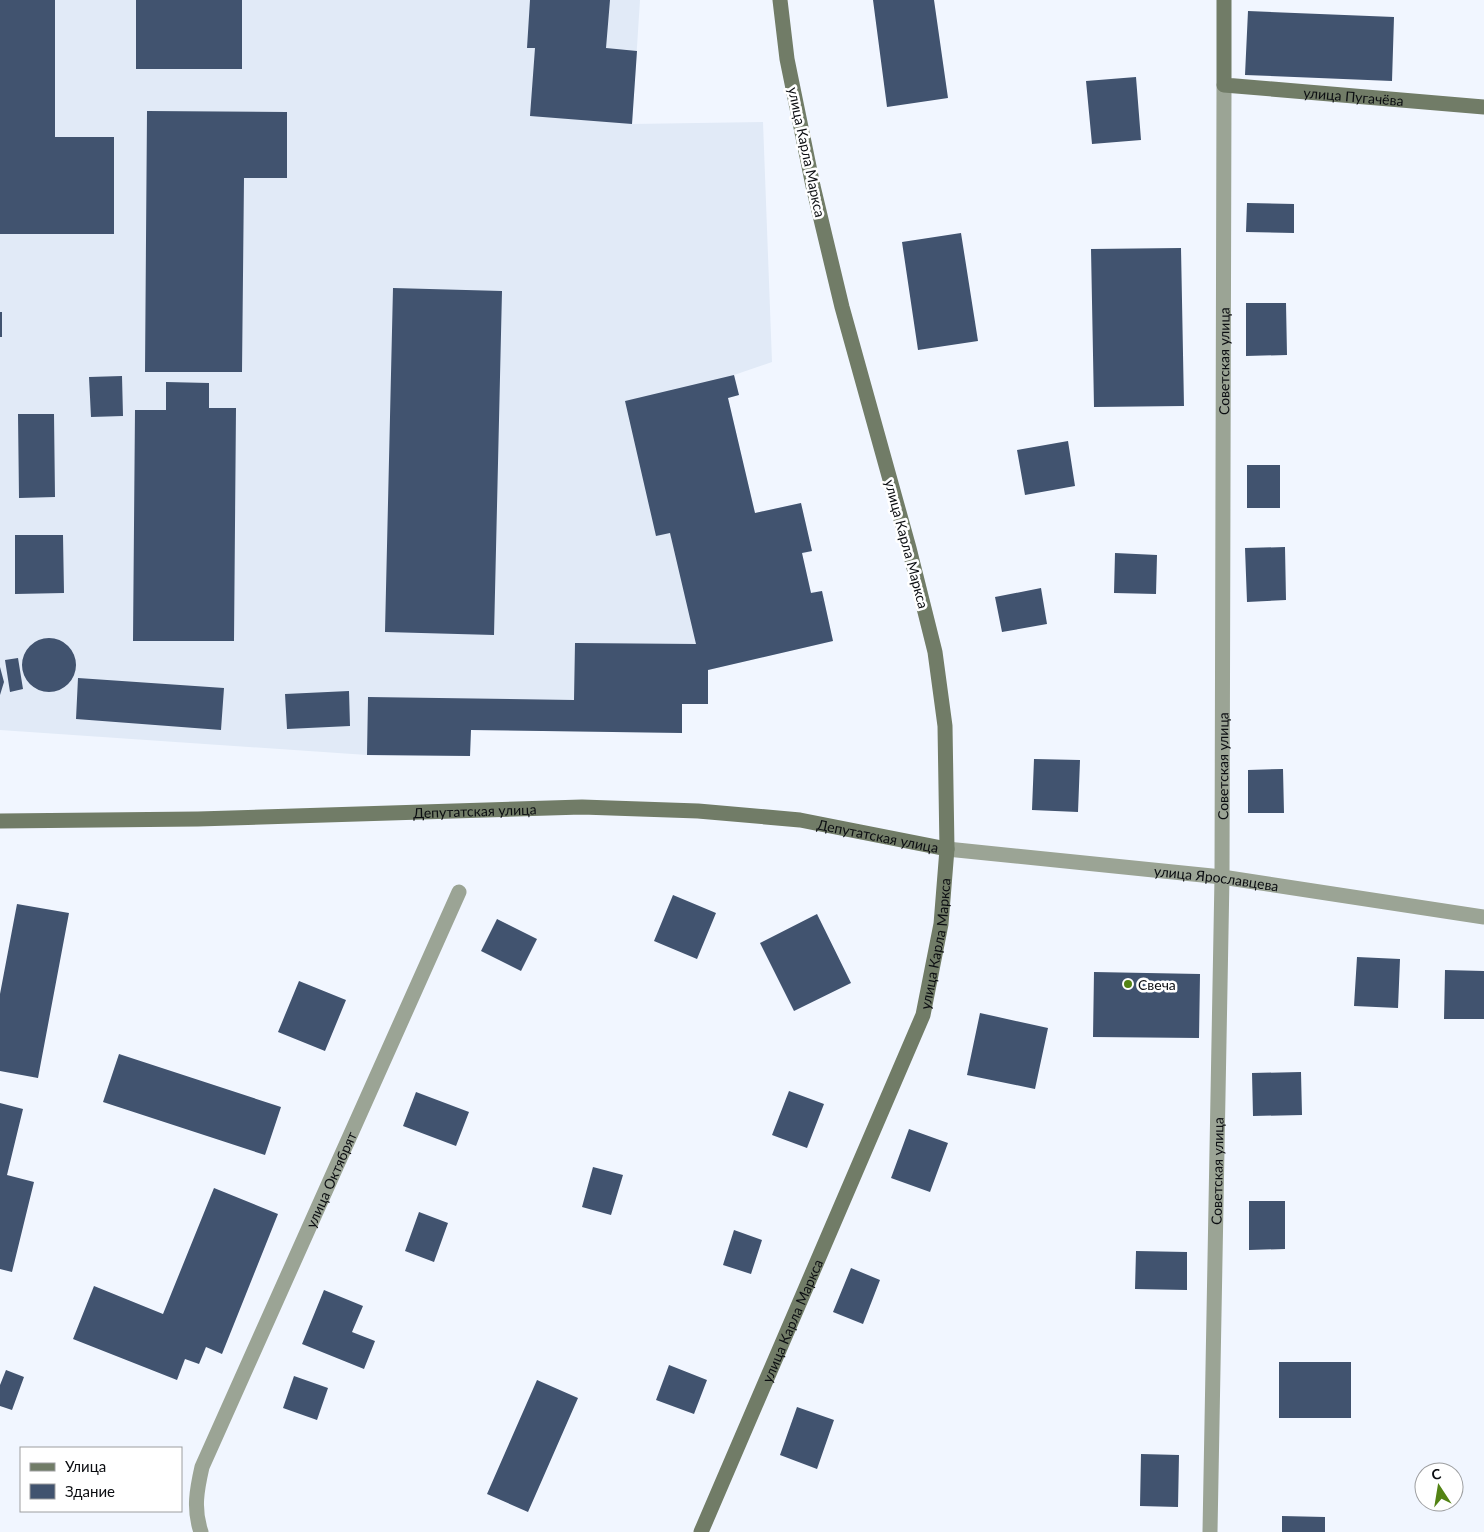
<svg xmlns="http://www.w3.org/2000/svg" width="1484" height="1532" font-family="Lato,sans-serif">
  <rect width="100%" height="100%" fill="#f1f6ff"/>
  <path fill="#e1eaf7" d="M0,0H640L632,124L763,122L772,362L734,375L739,395L728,398L755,513L801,503L812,551L802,554L811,592L822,591L833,641L708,670V704H682V733L471,730L470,756L367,755L0,730Z"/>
  <path fill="#41536f" d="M0,0H55V137H114V234H0Z
    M136,0H242V69H136Z
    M530,0H610L606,48L637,51L632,124L530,116L535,48H527Z
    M873,0H934L948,98L887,107Z
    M1248,11L1394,17L1392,81L1245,75Z
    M1136,77L1141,140L1092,144L1086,81Z
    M147,111L287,112V178H244L242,372H145Z
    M1247,203L1294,204V233L1246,232Z
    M961,233L978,341L918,350L902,242Z
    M1181,248L1184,406L1094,407L1091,249Z
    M393,288L502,291L494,635L385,632Z
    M1246,303H1286L1287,355L1246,356Z
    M0,312H2V337H0Z
    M734,375L739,395L728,398L755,513L801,503L812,551L802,553L811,593L822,591L833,641L708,670V704H682V733L471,730L470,756L367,755L368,697L574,700L575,643L696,644L670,533L656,536L625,401Z
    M122,376L123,416L91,417L89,377Z
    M166,382L209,383V408H236L234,641H133L135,410H166Z
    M18,414H54L55,497L19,498Z
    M1068,441L1075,486L1025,495L1017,450Z
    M1247,465H1280V508H1247Z
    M15,535H63L64,593L15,594Z
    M1285,547L1286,600L1247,602L1245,548Z
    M1115,553L1157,555L1156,594L1114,593Z
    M1041,588L1047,624L1002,632L995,597Z
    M22 665a27 27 0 1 1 54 0a27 27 0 1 1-54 0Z
    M18,658L23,689L10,692L5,660Z
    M0,667L4,682L0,695Z
    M78,678L224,688L221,730L76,719Z
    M349,691L350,726L287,729L285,694Z
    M1034,759L1080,760L1078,812L1032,810Z
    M1283,769L1284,813H1248V770Z
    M673,895L716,913L697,959L654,941Z
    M17,904L69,913L38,1078L0,1071V994Z
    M817,914L851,983L794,1011L760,943Z
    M497,919L537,939L521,971L481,951Z
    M1357,957L1400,959L1398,1008L1354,1006Z
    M1445,970L1484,971V1019H1444Z
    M1094,972L1200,974L1199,1038L1093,1037Z
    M299,981L346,1000L325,1051L278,1032Z
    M980,1013L1048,1028L1035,1089L967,1075Z
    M119,1054L281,1107L265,1155L103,1102Z
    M1301,1072L1302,1115L1253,1116L1252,1073Z
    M789,1091L824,1104L807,1148L772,1135Z
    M416,1092L469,1112L456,1146L403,1126Z
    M0,1103L23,1109L7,1175L34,1182L12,1272L0,1269Z
    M909,1129L948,1143L930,1192L891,1178Z
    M593,1167L623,1175L611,1215L582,1207Z
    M214,1188L278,1214L222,1354L206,1347L199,1364L185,1359L177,1380L73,1339L94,1286L163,1314Z
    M1249,1201H1285V1249L1249,1250Z
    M419,1212L448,1223L434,1262L405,1251Z
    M734,1230L762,1240L751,1274L723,1265Z
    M1136,1251L1187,1252V1290L1135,1289Z
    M851,1268L880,1280L863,1324L833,1312Z
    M324,1290L363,1306L352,1332L375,1341L364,1369L302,1344Z
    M1279,1362H1351V1418H1279Z
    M669,1365L707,1380L694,1414L656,1400Z
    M6,1370L24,1377L12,1410L0,1406V1385Z
    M294,1376L328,1388L317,1420L283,1408Z
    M537,1380L578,1398L528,1512L487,1494Z
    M797,1407L834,1420L817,1469L780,1455Z
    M1141,1454L1179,1455L1178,1507L1140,1506Z
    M1282,1516L1325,1517V1532H1282Z"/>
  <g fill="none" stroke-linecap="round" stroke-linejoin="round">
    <g stroke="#9ba495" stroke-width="15">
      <path id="s1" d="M947,849L1222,877L1484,917"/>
      <path id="s2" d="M201,1532C193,1509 197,1489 202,1467L459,892"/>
      <path id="s3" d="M1210,1532L1222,877L1224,85"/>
    </g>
    <g stroke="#717c67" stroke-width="15">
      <path id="s4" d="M1224,0V85L1484,107"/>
      <path id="s5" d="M0,821L198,819L582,807L698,811L800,820L947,849"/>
      <path id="s6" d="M701,1532L923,1015L941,924L947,849L945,726L935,652L909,548L842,307L813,186L787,59L780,0"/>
    </g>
  </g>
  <circle fill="#538314" stroke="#fff" stroke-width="2" cx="1128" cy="984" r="5"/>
  <g text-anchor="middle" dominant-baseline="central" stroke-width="5" stroke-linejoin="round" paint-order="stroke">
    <g font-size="14" fill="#0b0d11" stroke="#fff">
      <text stroke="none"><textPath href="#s4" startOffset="215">улица Пугачёва</textPath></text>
      <text transform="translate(807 152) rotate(78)">улица Карла Маркса</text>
      <text stroke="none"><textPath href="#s3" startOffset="1171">Советская улица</textPath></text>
      <text transform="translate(907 544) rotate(75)">улица Карла Маркса</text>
      <text stroke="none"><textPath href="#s3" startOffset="766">Советская улица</textPath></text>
      <text stroke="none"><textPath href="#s5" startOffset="475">Депутатская улица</textPath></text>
      <text stroke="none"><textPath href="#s5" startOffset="880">Депутатская улица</textPath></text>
      <text stroke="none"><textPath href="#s1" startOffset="271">улица Ярославцева</textPath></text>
      <text stroke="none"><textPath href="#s6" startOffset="635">улица Карла Маркса</textPath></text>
      <text stroke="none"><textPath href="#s3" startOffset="361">Советская улица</textPath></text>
      <text stroke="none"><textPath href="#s2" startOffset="381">улица Октябрят</textPath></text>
      <text stroke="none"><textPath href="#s6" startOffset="230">улица Карла Маркса</textPath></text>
    </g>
    <g font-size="14" fill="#0b0d11" stroke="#fff" text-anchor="start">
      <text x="1138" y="984">Свеча</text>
    </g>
  </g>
  <rect x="20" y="1447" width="162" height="65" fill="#ffffff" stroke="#9d9ea0"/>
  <rect x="30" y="1463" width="25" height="8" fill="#717c67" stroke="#9d9ea0"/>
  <text x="65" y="1472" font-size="15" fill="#0b0d11">Улица</text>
  <rect x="30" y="1484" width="25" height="15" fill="#41536f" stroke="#9d9ea0"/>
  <text x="65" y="1497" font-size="15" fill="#0b0d11">Здание</text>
  <g transform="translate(1439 1487) rotate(348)"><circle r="24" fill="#ffffff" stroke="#9d9ea0"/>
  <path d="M0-4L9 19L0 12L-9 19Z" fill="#538314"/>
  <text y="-8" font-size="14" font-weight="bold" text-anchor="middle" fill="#0b0d11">С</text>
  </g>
</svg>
